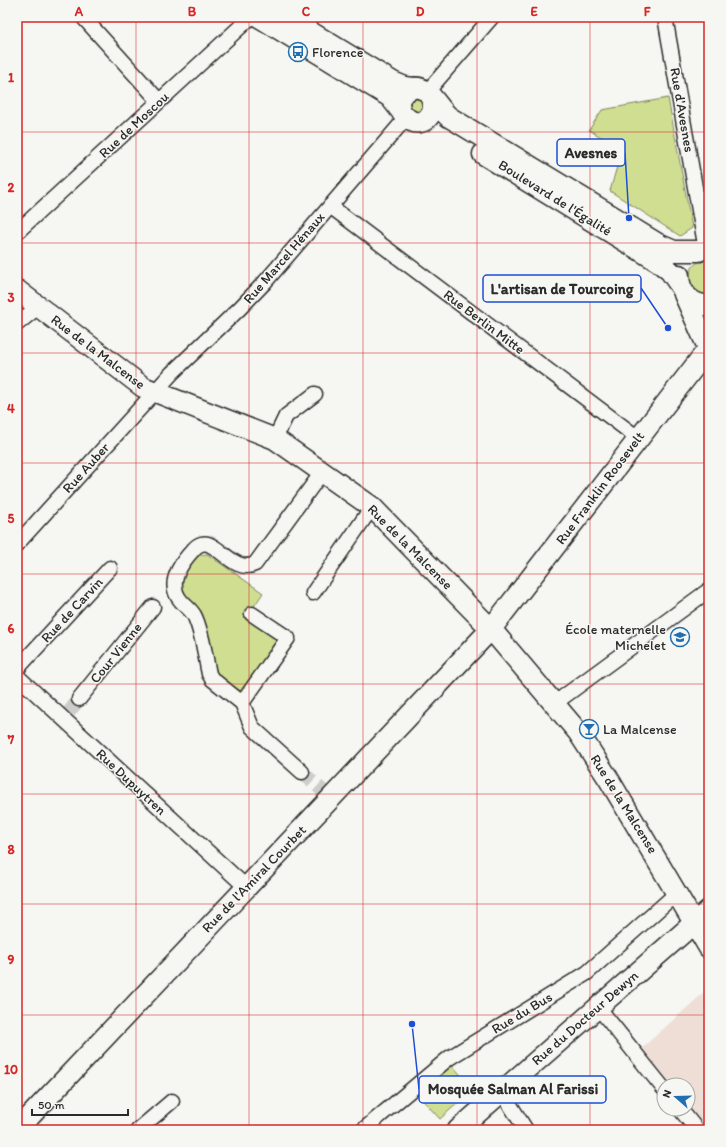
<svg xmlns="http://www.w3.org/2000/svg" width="726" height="1147" font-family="Itim,sans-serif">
  <rect width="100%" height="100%" fill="#f6f6f2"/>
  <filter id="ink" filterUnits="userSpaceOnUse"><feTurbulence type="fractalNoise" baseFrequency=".025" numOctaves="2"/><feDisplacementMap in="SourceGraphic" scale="8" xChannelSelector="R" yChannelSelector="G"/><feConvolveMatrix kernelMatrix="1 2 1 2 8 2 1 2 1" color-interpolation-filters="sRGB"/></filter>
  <g filter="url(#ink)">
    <path fill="#eeded6" d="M709,988V1130H708L688,1105V1085H672L642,1048Z"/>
    <path fill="#d0de91" stroke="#7e845e" d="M410 105a7 7 0 1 1 14 0a7 7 0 1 1-14 0Z
      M668,98L692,228L680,236L610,191L622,149L589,130L602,110Z
      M704,260H709V297H703L690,288C688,275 689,264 704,260Z
      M207,554L263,593L248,615L279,639L243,693L217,674L204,620C194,600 169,591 187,566C193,558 197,555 207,554Z
      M452,1065L473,1089L440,1119L418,1095Z"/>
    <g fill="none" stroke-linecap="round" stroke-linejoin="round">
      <path stroke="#cdcdca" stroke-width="14" stroke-dasharray="14 7" stroke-linecap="butt" d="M69,712L79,699
        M302,772L323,791"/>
      <defs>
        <path id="street" d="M83,17L159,101
          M665,17L706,250
          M427,92L492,17
          M330,206L638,438
          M17,232L251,17
          M17,324L38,307
          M275,439L286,416L315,394
          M17,544L172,373L240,308L265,282L406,118
          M313,593L372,507
          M17,669L110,568
          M17,676L246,887
          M79,699L153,607
          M242,703L288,638L252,614
          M555,703L709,590
          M302,772L252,727L242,703L212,679L209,674C205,656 203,635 195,617C192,610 186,607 181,601C166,584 181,563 193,550C198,544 205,541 212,546C225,553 238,572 255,564L323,471
          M598,1007L664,1089
          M502,1092L526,1130
          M680,1109L697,1130
          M138,1130L172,1101
          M363,1130L449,1058L587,973L678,892"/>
        <path id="secondary" d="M259,17L390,97L401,111
          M286,17L393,82L405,87L414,88
          M432,98L433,109C420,143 381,103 409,90C414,87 419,87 424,90C432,94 440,110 449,117L660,245L674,251H699
          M483,154L659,262L670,271L681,287
          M679,275C679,293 692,306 709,305
          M17,290L143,387L275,439L372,507L491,629L578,732L608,778L709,948
          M684,294L709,350
          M17,1130L491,629L709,348
          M458,1130L709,910"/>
      </defs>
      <use href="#street" stroke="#2b2b2b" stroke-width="17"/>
      <use href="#secondary" stroke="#2b2b2b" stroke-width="23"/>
      <use href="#street" stroke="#f6f6f2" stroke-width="14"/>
      <use href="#secondary" stroke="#f6f6f2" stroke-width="20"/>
    </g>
  </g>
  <path fill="none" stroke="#d62828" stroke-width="1" stroke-opacity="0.55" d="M136,17V1130M249,17V1130M363,17V1130M477,17V1130M590,17V1130M17,132H709M17,243H709M17,353H709M17,463H709M17,574H709M17,684H709M17,794H709M17,904H709M17,1015H709"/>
  <defs>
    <symbol id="bus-ring" viewBox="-11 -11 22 22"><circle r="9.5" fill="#f6f6f2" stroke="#1f6fb2" stroke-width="1.5"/><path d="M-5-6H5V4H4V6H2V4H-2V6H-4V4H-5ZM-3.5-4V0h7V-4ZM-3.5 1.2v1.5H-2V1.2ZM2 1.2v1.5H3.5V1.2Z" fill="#1f6fb2"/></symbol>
    <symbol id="school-ring" viewBox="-11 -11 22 22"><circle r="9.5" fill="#f6f6f2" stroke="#1f6fb2" stroke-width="1.5"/><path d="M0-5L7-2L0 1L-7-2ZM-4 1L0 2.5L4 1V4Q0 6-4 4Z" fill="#1f6fb2"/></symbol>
    <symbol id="bar-ring" viewBox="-11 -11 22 22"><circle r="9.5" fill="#f6f6f2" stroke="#1f6fb2" stroke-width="1.5"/><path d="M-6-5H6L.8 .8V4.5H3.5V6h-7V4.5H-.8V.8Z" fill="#1f6fb2"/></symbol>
  </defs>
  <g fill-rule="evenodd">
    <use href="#bus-ring" x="287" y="41" width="22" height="22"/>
    <use href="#school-ring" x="669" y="626" width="22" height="22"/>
    <use href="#bar-ring" x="578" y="718" width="22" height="22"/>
  </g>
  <g text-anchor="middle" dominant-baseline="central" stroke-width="3" stroke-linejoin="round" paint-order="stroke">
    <g font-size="14" fill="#2b2b2b" stroke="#f6f6f2" text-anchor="start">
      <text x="312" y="52">Florence</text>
      <text x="666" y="629" text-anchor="end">École maternelle<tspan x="666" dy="16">Michelet</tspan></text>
      <text x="603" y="729">La Malcense</text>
    </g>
    <g font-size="14" fill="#2b2b2b" stroke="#f6f6f2">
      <text transform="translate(682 110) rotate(80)">Rue d'Avesnes</text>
      <text transform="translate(134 125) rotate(-43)">Rue de Moscou</text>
      <text transform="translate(555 198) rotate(32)">Boulevard de l'Égalité</text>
      <text transform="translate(284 258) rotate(-49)">Rue Marcel Hénaux</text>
      <text transform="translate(484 322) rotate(37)">Rue Berlin Mitte</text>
      <text transform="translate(98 352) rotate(37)">Rue de la Malcense</text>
      <text transform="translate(86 468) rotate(-48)">Rue Auber</text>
      <text transform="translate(600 488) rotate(-53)">Rue Franklin Roosevelt</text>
      <text transform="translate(410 547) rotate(45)">Rue de la Malcense</text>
      <text transform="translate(72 610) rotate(-47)">Rue de Carvin</text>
      <text transform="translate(116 653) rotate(-51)">Cour Vienne</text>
      <text transform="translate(131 782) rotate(43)">Rue Dupuytren</text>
      <text transform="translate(624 804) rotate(58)">Rue de la Malcense</text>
      <text transform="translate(254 879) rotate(-46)">Rue de l'Amiral Courbet</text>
      <text transform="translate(522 1013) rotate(-31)">Rue du Bus</text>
      <text transform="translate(585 1018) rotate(-41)">Rue du Docteur Dewyn</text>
    </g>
  </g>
  <path fill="none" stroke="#1d4ed8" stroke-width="1.5" d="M629 218L625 153M668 328L641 288M412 1024L419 1089"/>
  <g fill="#1d4ed8" stroke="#f6f6f2" stroke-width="1.5">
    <circle cx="629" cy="218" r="4"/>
    <circle cx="668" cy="328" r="4"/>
    <circle cx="412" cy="1024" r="4"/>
  </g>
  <g fill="#f6f6f2" stroke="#1d4ed8" stroke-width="1.5">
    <rect x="557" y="139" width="68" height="27" rx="4"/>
    <rect x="483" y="275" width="158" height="27" rx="4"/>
    <rect x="419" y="1076" width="187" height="27" rx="4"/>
  </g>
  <g font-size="15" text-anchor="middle" font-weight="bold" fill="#2b2b2b">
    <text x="591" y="158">Avesnes</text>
    <text x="562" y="294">L'artisan de Tourcoing</text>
    <text x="513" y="1094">Mosquée Salman Al Farissi</text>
  </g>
  <rect width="726" height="1147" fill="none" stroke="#f6f6f2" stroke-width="44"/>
  <g transform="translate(676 1097) rotate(290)"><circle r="19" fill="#f6f6f2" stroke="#a5a5a2"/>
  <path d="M0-3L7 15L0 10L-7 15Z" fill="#1f6fb2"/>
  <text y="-6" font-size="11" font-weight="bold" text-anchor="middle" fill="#2b2b2b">N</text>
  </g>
  <path d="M32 1109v6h96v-6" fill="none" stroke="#2b2b2b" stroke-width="2"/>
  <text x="38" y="1109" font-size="12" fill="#2b2b2b" stroke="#f6f6f2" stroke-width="3" paint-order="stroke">50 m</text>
  <rect x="22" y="22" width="682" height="1103" fill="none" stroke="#d62828" stroke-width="1.5"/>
  <g font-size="13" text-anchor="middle" font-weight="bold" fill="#d62828">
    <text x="79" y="16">A</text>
    <text x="192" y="16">B</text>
    <text x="306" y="16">C</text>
    <text x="420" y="16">D</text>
    <text x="534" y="16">E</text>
    <text x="647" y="16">F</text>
    <text x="11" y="82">1</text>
    <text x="11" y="192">2</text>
    <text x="11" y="302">3</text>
    <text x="11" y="413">4</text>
    <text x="11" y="523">5</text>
    <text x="11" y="633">6</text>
    <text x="11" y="744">7</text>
    <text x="11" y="854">8</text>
    <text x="11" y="964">9</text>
    <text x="11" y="1074">10</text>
  </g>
</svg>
